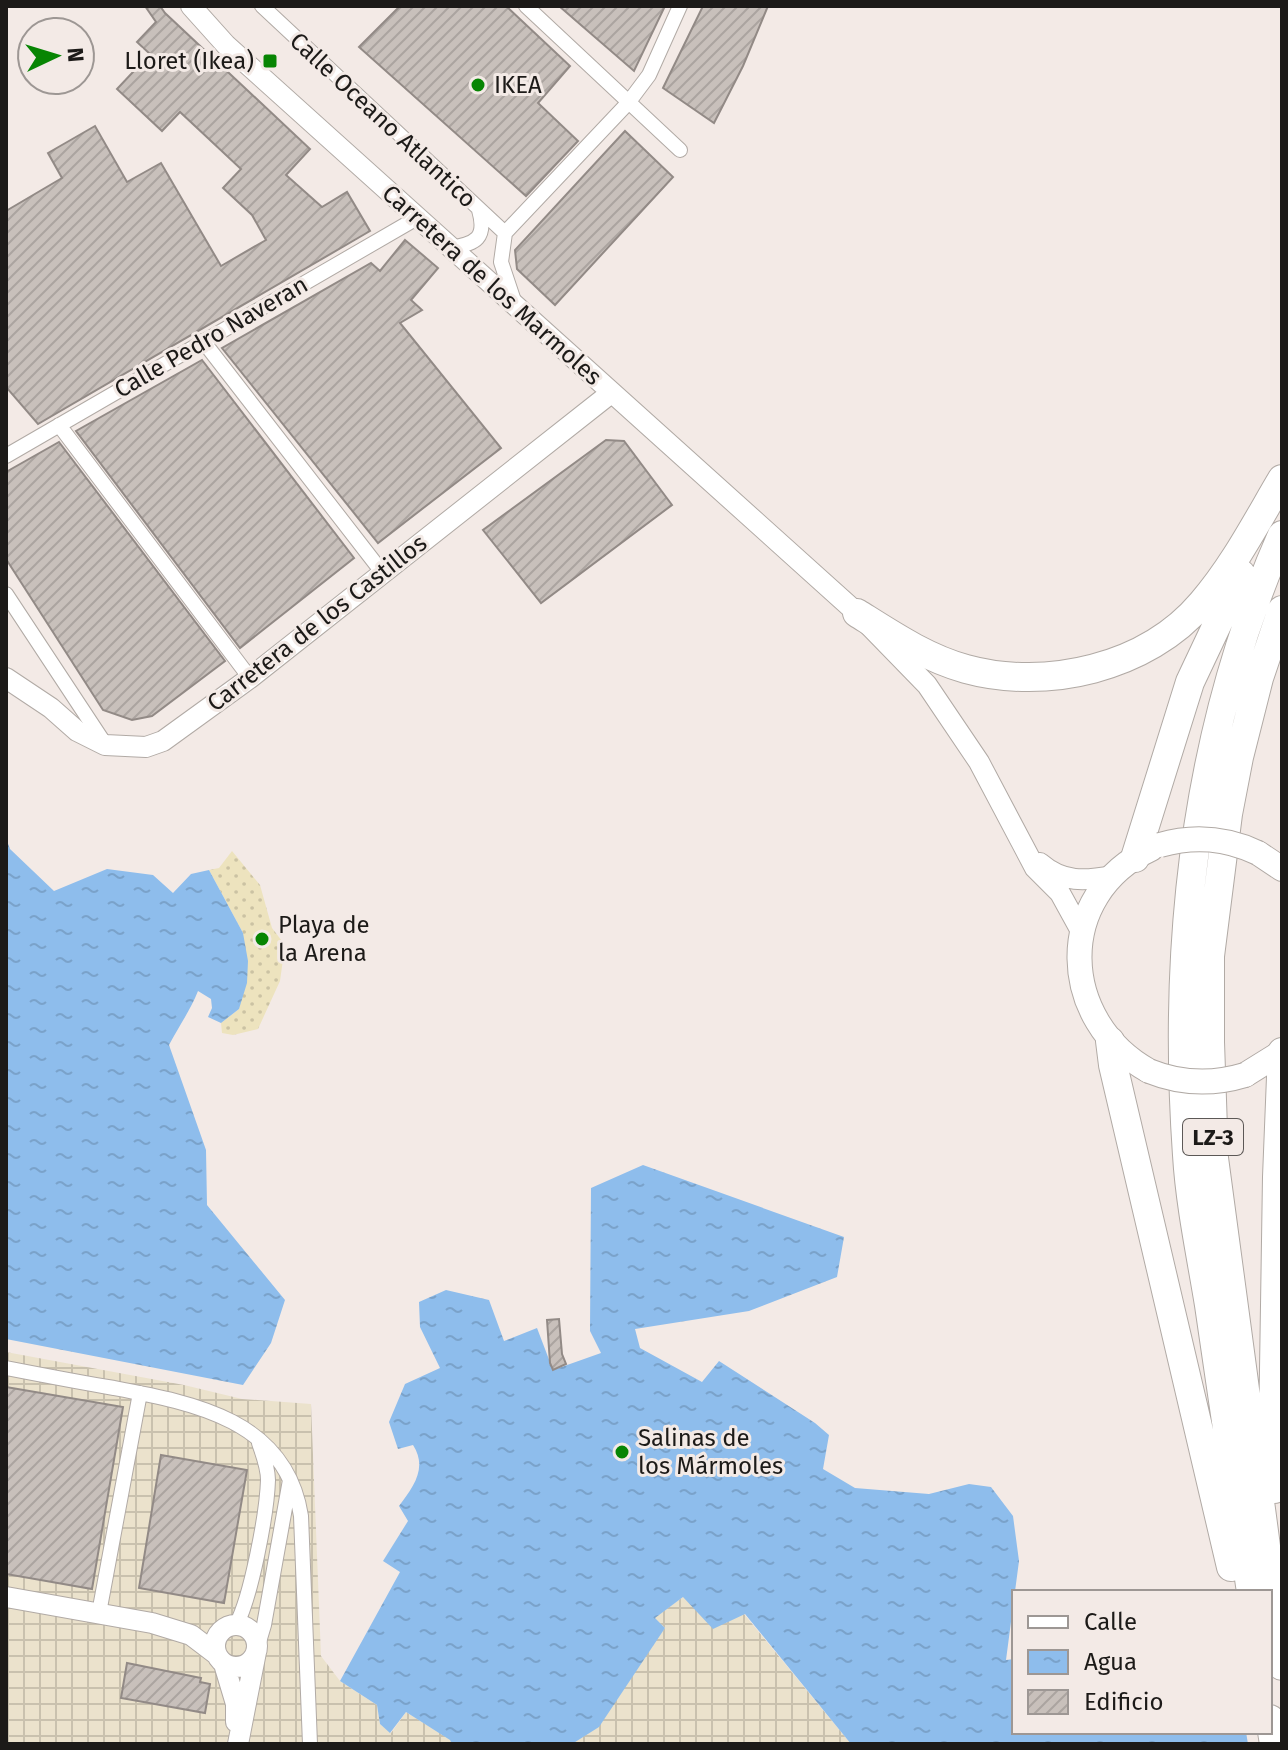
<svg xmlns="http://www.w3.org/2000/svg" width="1288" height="1750" font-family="'Fira Sans',sans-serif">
  <defs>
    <pattern id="industrial-grid" width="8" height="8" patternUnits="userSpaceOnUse" patternTransform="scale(2)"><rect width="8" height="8" fill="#ebe2cc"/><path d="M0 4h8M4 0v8" fill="none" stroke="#c9c1ae"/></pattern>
    <pattern id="sand-dots" width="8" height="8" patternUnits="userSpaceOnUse" patternTransform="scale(2)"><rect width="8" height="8" fill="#ede3be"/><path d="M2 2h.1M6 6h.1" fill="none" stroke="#cbc2a3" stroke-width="1.8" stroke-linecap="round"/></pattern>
    <pattern id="water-ripples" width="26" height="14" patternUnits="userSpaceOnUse" patternTransform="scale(2)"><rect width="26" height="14" fill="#8ebdec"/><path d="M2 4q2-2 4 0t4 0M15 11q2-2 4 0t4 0" fill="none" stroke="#7aa2ca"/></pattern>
    <pattern id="building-hatch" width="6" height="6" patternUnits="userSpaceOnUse" patternTransform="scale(2)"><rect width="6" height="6" fill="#c8c0bb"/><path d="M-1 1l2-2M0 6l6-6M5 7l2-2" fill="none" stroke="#aba4a0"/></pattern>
  </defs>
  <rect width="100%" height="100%" fill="#f3eae6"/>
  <path fill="url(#industrial-grid)" d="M6,1352L184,1385L242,1399L311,1404L321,1656L340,1681L377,1705L380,1724L391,1733L406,1712L451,1740L452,1744H6Z
    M683,1597L744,1614L851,1744H572L665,1628L654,1618Z"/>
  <path fill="url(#sand-dots)" d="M232,851L260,885L272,928L285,945L280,981L258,1029L233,1035L222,1033L221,1023L239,1009L243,933L209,870L219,868Z"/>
  <path fill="url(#water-ripples)" d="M6,838L10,849L54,891L107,869L153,875L173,893L191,874L209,870L243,933L248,961L247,983L239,1009L221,1023L208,1017L212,1008L211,999L198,991C190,1011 179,1026 169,1045L206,1150L207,1205L285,1300L271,1343L243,1385L6,1339Z
    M643,1165L844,1237L837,1277L749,1311L635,1329L640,1348L702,1382L719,1361L815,1423L829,1435L823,1469L855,1488L929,1494L969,1484L991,1487L1013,1516L1019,1561L1006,1660L1014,1659V1732H1246L1248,1744H851L745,1614L713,1629L683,1597L655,1618L665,1628L599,1727L572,1744H452L450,1740L406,1712L390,1733L380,1724L377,1705L340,1681L400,1572L383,1561L408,1521L399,1506C413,1487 428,1468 413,1445L398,1449L389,1422L405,1384L440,1368L420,1327L419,1302L446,1290L489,1300L504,1341L537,1328L553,1370L601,1353L590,1331L591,1188Z"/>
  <path fill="url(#building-hatch)" stroke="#928a86" stroke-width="2" d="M145,6H160L165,13L310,149L286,175L322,207L347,192L370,231L38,424L6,387V211L62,178L48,153L95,126L127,182L161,163L221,266L266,240L252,215L223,188L241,169L180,112L162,131L117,89L150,54L137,42L156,22Z
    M400,6H506L570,66L538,103L578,141L526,196L359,47Z
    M559,6H665L634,71Z
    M703,6H768L743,66L714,123L663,88Z
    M625,131L673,177L555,305L517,269L515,250Z
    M405,240L438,268L411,300L422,310L400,323L501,448L378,543L222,348L371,263L380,271Z
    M202,360L354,558L240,648L76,431Z
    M606,440L624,441L672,505L541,603L483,530Z
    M59,442L225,661L152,716L132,720L103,710L6,559V472Z
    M559,1319L562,1354L566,1364L553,1370L550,1363L547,1320Z
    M6,1387L123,1407L92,1589L6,1574Z
    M161,1455L247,1470L224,1603L139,1588Z
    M127,1663L201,1678L200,1682L210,1684L205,1713L121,1698Z"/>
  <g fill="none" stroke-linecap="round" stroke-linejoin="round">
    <defs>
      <path id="street" d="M262,6L505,233
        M526,6L680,150
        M450,248C476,244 487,238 479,210
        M514,301L501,262L505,233L628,103L649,75L680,6
        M203,341L382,572
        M59,425L250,678
        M6,456L417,218
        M6,594L105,744
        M6,1368C42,1375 78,1382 114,1388C194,1403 286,1420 301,1516L310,1744
        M99,1613L140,1393
        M236,1625C251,1598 267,1513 268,1480C268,1467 263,1455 259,1443
        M256,1652L264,1625L290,1480"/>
      <path id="secondary" d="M191,6L226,45L857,613L927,685L979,762L1035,868L1060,893L1082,933
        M6,678L51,708L77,731L105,745L146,747L163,741L250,678L611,393
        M1040,863C1063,883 1085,881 1113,876
        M6,1597L152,1623L191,1635L216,1654
        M215 1646a21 21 0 1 1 42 0a21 21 0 1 1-42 0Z
        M224,1664L236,1704V1722
        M238,1744L256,1652"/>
      <path id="primary" d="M1258,853L1282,869
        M1149,1071C1059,1021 1053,895 1151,849
        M1245,1075L1282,1052"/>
      <path id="highway" d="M1282,610L1259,678L1239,757L1228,814L1210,956V1042L1214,1158L1282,1666
        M857,613C892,635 926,658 966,669C1046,691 1147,668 1202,603C1234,566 1257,521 1282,479
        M1135,858L1190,682L1241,574
        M1110,1041L1113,1065L1231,1567
        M1274,1489L1273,1434L1277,1177L1282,1052
        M1251,1592C1237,1496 1223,1401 1209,1305C1201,1256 1190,1205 1187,1155C1172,942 1195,732 1282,535
        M1270,1719L1274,1744"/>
    </defs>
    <use href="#street" stroke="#b1aaa5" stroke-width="16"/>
    <use href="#secondary" stroke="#b1aaa5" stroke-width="22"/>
    <use href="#primary" stroke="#b1aaa5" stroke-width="26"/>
    <use href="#highway" stroke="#b1aaa5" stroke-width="30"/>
    <use href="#street" stroke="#fff" stroke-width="14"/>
    <use href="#secondary" stroke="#fff" stroke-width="20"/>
    <use href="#primary" stroke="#fff" stroke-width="24"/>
    <use href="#highway" stroke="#fff" stroke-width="28"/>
    <defs>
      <path id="primary-bridge" d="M1160,845C1195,835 1226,838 1258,853
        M1149,1071C1181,1084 1212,1085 1245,1075"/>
    </defs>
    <use href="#primary-bridge" stroke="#b1aaa5" stroke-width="26" stroke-linecap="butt"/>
    <use href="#primary-bridge" stroke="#fff" stroke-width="24"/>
  </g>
  <g fill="#078503" stroke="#f3eae6" stroke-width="3">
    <rect x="262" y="53" width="16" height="16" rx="4"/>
    <circle cx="478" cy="85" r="8"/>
    <circle cx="262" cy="939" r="8"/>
    <circle cx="622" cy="1452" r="8"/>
  </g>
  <g text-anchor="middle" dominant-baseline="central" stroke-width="6" stroke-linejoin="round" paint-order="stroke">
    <rect fill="#f3eae6" stroke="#5c5856" stroke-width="2" x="1183" y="1119" width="60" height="36" rx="6"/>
    <g font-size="22" font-weight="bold" fill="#1c1a18">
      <text x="1213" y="1137">LZ-3</text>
    </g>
    <g font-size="24" fill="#1c1a18" stroke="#f3eae6" text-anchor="start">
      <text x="254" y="61" text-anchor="end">Lloret (Ikea)</text>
      <text x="494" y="85">IKEA</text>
      <text x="278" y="925">Playa de<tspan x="278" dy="28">la Arena</tspan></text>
      <text x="638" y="1438">Salinas de<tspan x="638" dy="28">los Mármoles</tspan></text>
    </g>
    <g font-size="24" fill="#1c1a18" stroke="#f3eae6">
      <text transform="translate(383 120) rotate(43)">Calle Oceano Atlantico</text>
      <text transform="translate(492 285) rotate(42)">Carretera de los Marmoles</text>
      <text transform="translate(211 337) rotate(-30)">Calle Pedro Naveran</text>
      <text transform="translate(317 623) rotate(-38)">Carretera de los Castillos</text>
    </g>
  </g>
  <rect width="1288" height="1750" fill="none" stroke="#1c1a18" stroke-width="16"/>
  <rect x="1012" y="1590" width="260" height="144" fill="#f3eae6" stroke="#9d9794" stroke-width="2"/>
  <rect x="1028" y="1616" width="40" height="12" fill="#ffffff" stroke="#9d9794" stroke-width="2"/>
  <text x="1084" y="1630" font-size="24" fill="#1c1a18">Calle</text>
  <rect x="1028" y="1650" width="40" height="24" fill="url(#water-ripples)" stroke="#9d9794" stroke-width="2"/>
  <text x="1084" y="1670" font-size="24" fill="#1c1a18">Agua</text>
  <rect x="1028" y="1690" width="40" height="24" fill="url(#building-hatch)" stroke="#9d9794" stroke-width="2"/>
  <text x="1084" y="1710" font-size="24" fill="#1c1a18">Edificio</text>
  <g transform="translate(56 56) rotate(86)"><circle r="38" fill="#f3eae6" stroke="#9d9794" stroke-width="2"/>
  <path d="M0-6L14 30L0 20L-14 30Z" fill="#078503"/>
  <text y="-12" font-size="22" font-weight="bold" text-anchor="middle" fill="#1c1a18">N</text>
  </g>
</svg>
